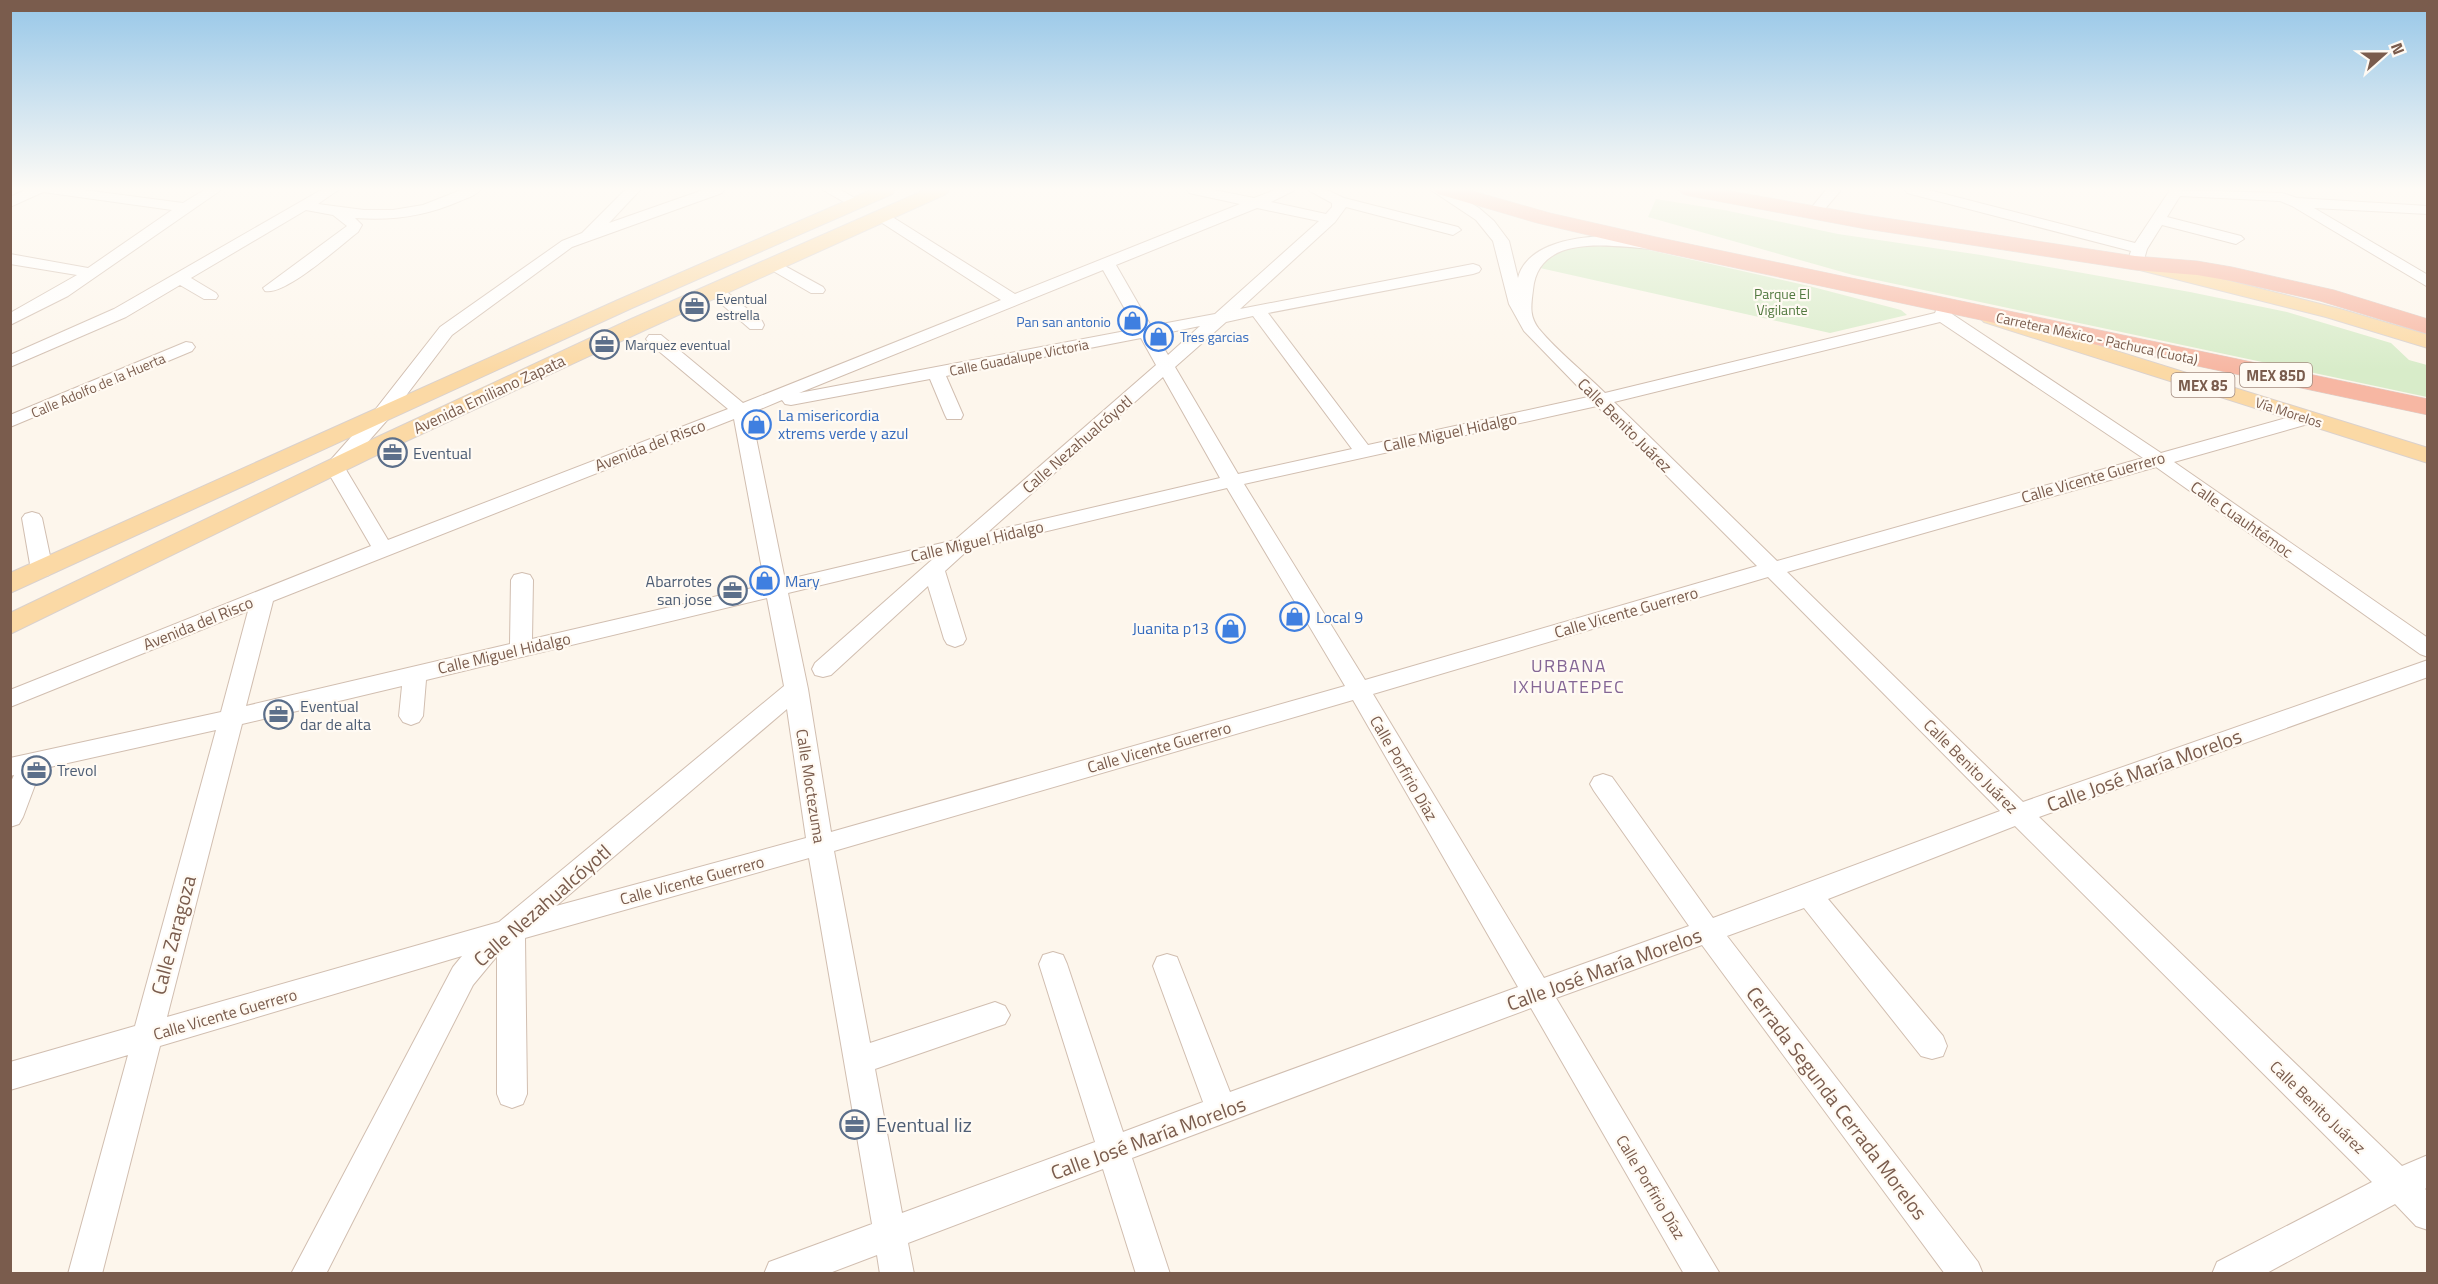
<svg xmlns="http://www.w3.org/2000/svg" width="2438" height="1284" font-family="'Titillium Web',sans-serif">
  <rect width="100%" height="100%" fill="#fdf6ec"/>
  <path fill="#d8ecc9" d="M1656,199L1724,210L1838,234L1981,255L2190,292L2287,312L2391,343L2409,360L2427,365V397L1853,275L1648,217Z
    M1622,244L1809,286L1901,310L1907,315L1830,333L1540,268L1548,253L1562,247Z"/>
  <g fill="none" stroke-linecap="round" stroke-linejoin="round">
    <defs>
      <path id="minor" d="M25,190H84L183,203L204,190H221L68,296L10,325V313L77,275L10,264V254L88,268L172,210L43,192L10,207V197Z
        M321,190H338L318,204L364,210H393L423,205L461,190H480C475,196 467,198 460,201C426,216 392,221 355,218L362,225L358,232C341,245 285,296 265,291L263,288L347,226L333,215L306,210L191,278L216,293L218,296L216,299H204L180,285L126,317L10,367V355L114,309Z
        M625,190H640L609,223L703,190H724L722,193L572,247L452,335L389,418L345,468L388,540L728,409L649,343L646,339L649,335H661L743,403L1001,300L876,219L874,216L876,213H886L1015,294L1240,204L1189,193L1187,190H1214L1254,198L1275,190H1295L1271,202L1326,214L1332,207V203L1308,190H1327L1344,198L1458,227L1461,230L1453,235L1346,207L1335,222L1240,309L1473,264L1479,266L1481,269L1479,272L1473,274L1268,313L1368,445L1588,397L1524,331L1509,304L1493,241L1476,220L1431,190H1449L1479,208L1494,221L1509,241L1518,278C1530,231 1619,232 1656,241L1659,244L1656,247L1651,249C1610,246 1538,233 1533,290C1531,306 1529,316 1539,329C1558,352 1584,372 1605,393L1935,313L1939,303L1945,301L1953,306L1952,314L2161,453L2301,414H2315L2317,418L2315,422L2174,462L2428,638V657L2420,654L2156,467L1787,572L2023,802L2428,660V677L2039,817L2402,1166L2428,1155V1187L2425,1189L2428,1191V1230L2416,1226L2395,1204L2265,1274H2212L2217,1262L2372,1182L2015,826L1828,899L1943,1036L1947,1046L1943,1056L1932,1059L1921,1056L1804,908L1727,936L1978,1262L1983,1274H1945L1702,945L1556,998L1720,1274H1684L1531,1008L1132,1158L1170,1274H1136L1103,1169L908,1243L914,1274H880L877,1255L827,1274H764L769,1262L872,1224L809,858L525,938L527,1094L523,1104L512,1108L501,1104L497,1094V956L473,985L326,1274H291L453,967L462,956L160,1046L102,1274H68L128,1055L10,1090V1062L135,1026L216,730L41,769L23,817L19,824L10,827V784L14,775L10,776V758L221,712L248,611L10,707V690L371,546L325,467L328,463L375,410L440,327L562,241L582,233ZM1257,208L1319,221L1215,314L1151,326L1116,265ZM1103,270L1136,329L799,393ZM1253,316L1352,449L1238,474L1175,367L1226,322ZM1940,322L2143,458L1777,561L1614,402ZM1200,326L1168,355L1156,335ZM1141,338L1156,365L955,540L785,580L751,413L782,400L785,404L791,405L930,379L945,415L947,419H961L963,415L946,376ZM1163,377L1220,478L988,532ZM1597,406L1757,566L1365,680L1244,484ZM734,419L765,585L532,639L533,580L530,575L522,573L514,575L511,580L510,644L246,706L273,601ZM1227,488L1345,686L831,832L808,689L788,593L934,558L815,663L812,669L815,675L823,677L831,675L928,586L944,639L947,644L955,647L963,644L966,639L945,571L968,550ZM1768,577L2000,811L1713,918L1612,777L1603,774L1594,777L1590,784L1594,791L1689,926L1544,978L1373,694ZM767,598L784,686L499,922L167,1017L242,724L402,686L399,716L403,722L411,725L419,722L423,716L426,680ZM1353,700L1518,987L1230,1092L1177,957L1167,954L1157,957L1153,966L1203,1102L1123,1132L1067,964L1063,955L1053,952L1043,955L1039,964L1095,1142L902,1213L875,1069L1005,1024L1010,1015L1005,1006L995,1002L870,1043L834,851ZM787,709L806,838L556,906Z
        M823,190H841L863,203L856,207L851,206Z
        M1826,190H1841L1819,216H1809L1807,213Z
        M1905,190H1929L2135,243L2170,190L2282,193L2297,198L2428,206V214L2314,208L2428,275V287L2292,206L2280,201L2180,196L2167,217L2241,236L2244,239L2236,244L2162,225L2147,249L2143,263L2135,268L2127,263L2131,251L1907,193Z
        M774,260L823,287L825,290L823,293H811L768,268L766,265L768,262Z
        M716,286L722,288L762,321L764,325L762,329H750L710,294L708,291Z
        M186,342L192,343L195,347L192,351L10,427V415Z
        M32,512L39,514L42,518L53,570L49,575L42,577L35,575L31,570L22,518L25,514Z"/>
      <path id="major" d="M871,190H895L892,194L632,308L10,593V573L618,300Z
        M925,190H949L946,194L645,330L387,450L10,634V613L371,440L629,320Z
        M2143,259L2340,309L2428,335V348L2326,317L2136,269L2133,265L2136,261Z
        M1991,312L2428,448V463L1984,322L1980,318L1984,314Z"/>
      <path id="highway" d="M1434,190H1469L1550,213L1656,237L2428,399V415L1656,251L1537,223L1438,194Z
        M1679,190H1725L1866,215L2135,256L2197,261L2232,267L2334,290L2428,319V334L2320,301L2232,281L2197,275L2135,270L1866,229L1690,196L1683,194Z"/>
    </defs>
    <use href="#minor" stroke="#d1beb0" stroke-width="2"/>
    <use href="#major" stroke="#dad1cd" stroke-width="2"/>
    <use href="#highway" stroke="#dad1cd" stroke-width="1"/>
    <use href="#minor" fill="#fff" fill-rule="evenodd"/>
    <use href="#major" fill="#fbd9a5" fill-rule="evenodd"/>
    <use href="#highway" fill="#f7b7a3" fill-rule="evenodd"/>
  </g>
  <linearGradient id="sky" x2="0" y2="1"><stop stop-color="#97c7e8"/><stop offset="0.51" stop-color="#fefbf6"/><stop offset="1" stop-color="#fefbf6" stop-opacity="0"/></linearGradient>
  <rect width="2438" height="370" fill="url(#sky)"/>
  <defs>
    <symbol id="office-ring" viewBox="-11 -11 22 22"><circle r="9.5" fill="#fffaf3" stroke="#5c6f8a" stroke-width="1.5"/><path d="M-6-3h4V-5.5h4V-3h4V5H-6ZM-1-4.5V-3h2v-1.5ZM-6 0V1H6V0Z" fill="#5c6f8a"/></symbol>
    <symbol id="shop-ring" viewBox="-11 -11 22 22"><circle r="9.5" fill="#fffaf3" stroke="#3f7fe0" stroke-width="1.5"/><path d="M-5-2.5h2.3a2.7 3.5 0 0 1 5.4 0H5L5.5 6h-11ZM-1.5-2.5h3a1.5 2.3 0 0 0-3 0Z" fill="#3f7fe0"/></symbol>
  </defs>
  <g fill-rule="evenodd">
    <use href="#office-ring" x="678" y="290" width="33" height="33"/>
    <use href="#shop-ring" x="1116" y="304" width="33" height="33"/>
    <use href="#shop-ring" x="1142" y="320" width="33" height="33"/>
    <use href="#office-ring" x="588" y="328" width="33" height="33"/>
    <use href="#shop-ring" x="740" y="408" width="33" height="33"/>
    <use href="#office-ring" x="376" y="436" width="33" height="33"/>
    <use href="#shop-ring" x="748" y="564" width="33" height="33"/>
    <use href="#office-ring" x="716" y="574" width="33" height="33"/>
    <use href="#shop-ring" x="1278" y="600" width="33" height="33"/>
    <use href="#shop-ring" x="1214" y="612" width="33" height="33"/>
    <use href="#office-ring" x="262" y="698" width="33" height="33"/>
    <use href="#office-ring" x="20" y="754" width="33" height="33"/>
    <use href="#office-ring" x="838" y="1108" width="33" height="33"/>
  </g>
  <g text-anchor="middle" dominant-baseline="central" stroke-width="4.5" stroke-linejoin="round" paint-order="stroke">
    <g font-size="14" fill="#537a41" stroke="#fffaf3">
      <text x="1782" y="293">Parque El<tspan x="1782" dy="16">Vigilante</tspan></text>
    </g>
    <g font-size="14" fill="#4e5e75" stroke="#fffaf3" text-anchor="start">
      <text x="716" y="298">Eventual<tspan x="716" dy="16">estrella</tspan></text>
      <text x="625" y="344">Marquez eventual</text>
    </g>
    <g font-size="14" fill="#366cbe" stroke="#fffaf3" text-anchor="end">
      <text x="1111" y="321">Pan san antonio</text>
      <text x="1180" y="336" text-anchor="start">Tres garcias</text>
    </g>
    <g font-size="14" fill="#7a5c4d" stroke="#fffaf3">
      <text transform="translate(2097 338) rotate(12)">Carretera México - Pachuca (Cuota)</text>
      <text transform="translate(1019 357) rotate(-11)">Calle Guadalupe Victoria</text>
      <text transform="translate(98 385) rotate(-23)">Calle Adolfo de la Huerta</text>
      <text transform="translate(2289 412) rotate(18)">Vía Morelos</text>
    </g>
    <g fill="#fffaf3" stroke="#a28b7f" stroke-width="1.5">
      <rect x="2240" y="363" width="72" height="24" rx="4.5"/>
      <rect x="2171.5" y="373" width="63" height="24" rx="4.5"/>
    </g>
    <g font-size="15" font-weight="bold" fill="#7a5c4d">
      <text x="2276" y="375">MEX 85D</text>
      <text x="2203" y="385">MEX 85</text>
    </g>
    <g font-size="16" fill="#7a5c4d" stroke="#fffaf3">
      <text transform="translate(489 394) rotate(-25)">Avenida Emiliano Zapata</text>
      <text transform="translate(1625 425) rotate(45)">Calle Benito Juárez</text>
      <text transform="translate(1450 432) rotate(-12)">Calle Miguel Hidalgo</text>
      <text transform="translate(1077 444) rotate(-41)">Calle Nezahualcóyotl</text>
      <text transform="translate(650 445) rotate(-21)">Avenida del Risco</text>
      <text transform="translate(2093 477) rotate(-16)">Calle Vicente Guerrero</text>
      <text transform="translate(2242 519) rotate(35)">Calle Cuauhtémoc</text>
      <text transform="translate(977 541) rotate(-13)">Calle Miguel Hidalgo</text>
      <text transform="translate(1626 612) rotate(-16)">Calle Vicente Guerrero</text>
      <text transform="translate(198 623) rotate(-22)">Avenida del Risco</text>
      <text transform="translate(504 653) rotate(-13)">Calle Miguel Hidalgo</text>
      <text transform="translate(1159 747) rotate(-16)">Calle Vicente Guerrero</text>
      <text transform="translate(1971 766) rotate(45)">Calle Benito Juárez</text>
      <text transform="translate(1404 768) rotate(60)">Calle Porfirio Díaz</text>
      <text transform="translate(811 786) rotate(81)">Calle Moctezuma</text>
      <text transform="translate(692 880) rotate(-15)">Calle Vicente Guerrero</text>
      <text transform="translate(225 1014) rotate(-16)">Calle Vicente Guerrero</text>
      <text transform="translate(2318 1107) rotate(44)">Calle Benito Juárez</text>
      <text transform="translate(1651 1187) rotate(59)">Calle Porfirio Díaz</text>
    </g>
    <g font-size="16" fill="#366cbe" stroke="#fffaf3" text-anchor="start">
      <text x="778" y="415">La misericordia<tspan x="778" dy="18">xtrems verde y azul</tspan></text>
      <text x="785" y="581">Mary</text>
      <text x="1316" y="617">Local 9</text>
      <text x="1209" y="628" text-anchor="end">Juanita p13</text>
    </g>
    <g font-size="16" fill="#4e5e75" stroke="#fffaf3" text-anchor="start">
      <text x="413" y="453">Eventual</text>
      <text x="712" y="581" text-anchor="end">Abarrotes<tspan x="712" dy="18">san jose</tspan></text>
      <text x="300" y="706">Eventual<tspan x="300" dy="18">dar de alta</tspan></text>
      <text x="57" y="770">Trevol</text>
    </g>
    <g font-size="18" letter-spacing="1.5" fill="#846695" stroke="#fffaf3">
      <text x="1569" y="665">URBANA<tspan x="1569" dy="21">IXHUATEPEC</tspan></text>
    </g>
    <g font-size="20" fill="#7a5c4d" stroke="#fffaf3">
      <text transform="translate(2144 770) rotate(-20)">Calle José María Morelos</text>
      <text transform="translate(542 905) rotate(-41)">Calle Nezahualcóyotl</text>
      <text transform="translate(173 935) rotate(-75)">Calle Zaragoza</text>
      <text transform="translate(1604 969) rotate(-20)">Calle José María Morelos</text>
      <text transform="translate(1837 1103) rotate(53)">Cerrada Segunda Cerrada Morelos</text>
      <text transform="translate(1148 1138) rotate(-20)">Calle José María Morelos</text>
    </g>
    <g font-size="20" fill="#4e5e75" stroke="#fffaf3" text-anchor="start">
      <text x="876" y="1124">Eventual liz</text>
    </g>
  </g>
  <rect width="2438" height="1284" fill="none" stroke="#7a5c4d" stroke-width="24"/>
  <g transform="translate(2384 54) rotate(69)" stroke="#fffaf3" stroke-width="4.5" paint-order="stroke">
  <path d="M0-4.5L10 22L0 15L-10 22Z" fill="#7a5c4d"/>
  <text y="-9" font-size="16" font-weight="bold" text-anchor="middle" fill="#7a5c4d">N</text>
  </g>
</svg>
